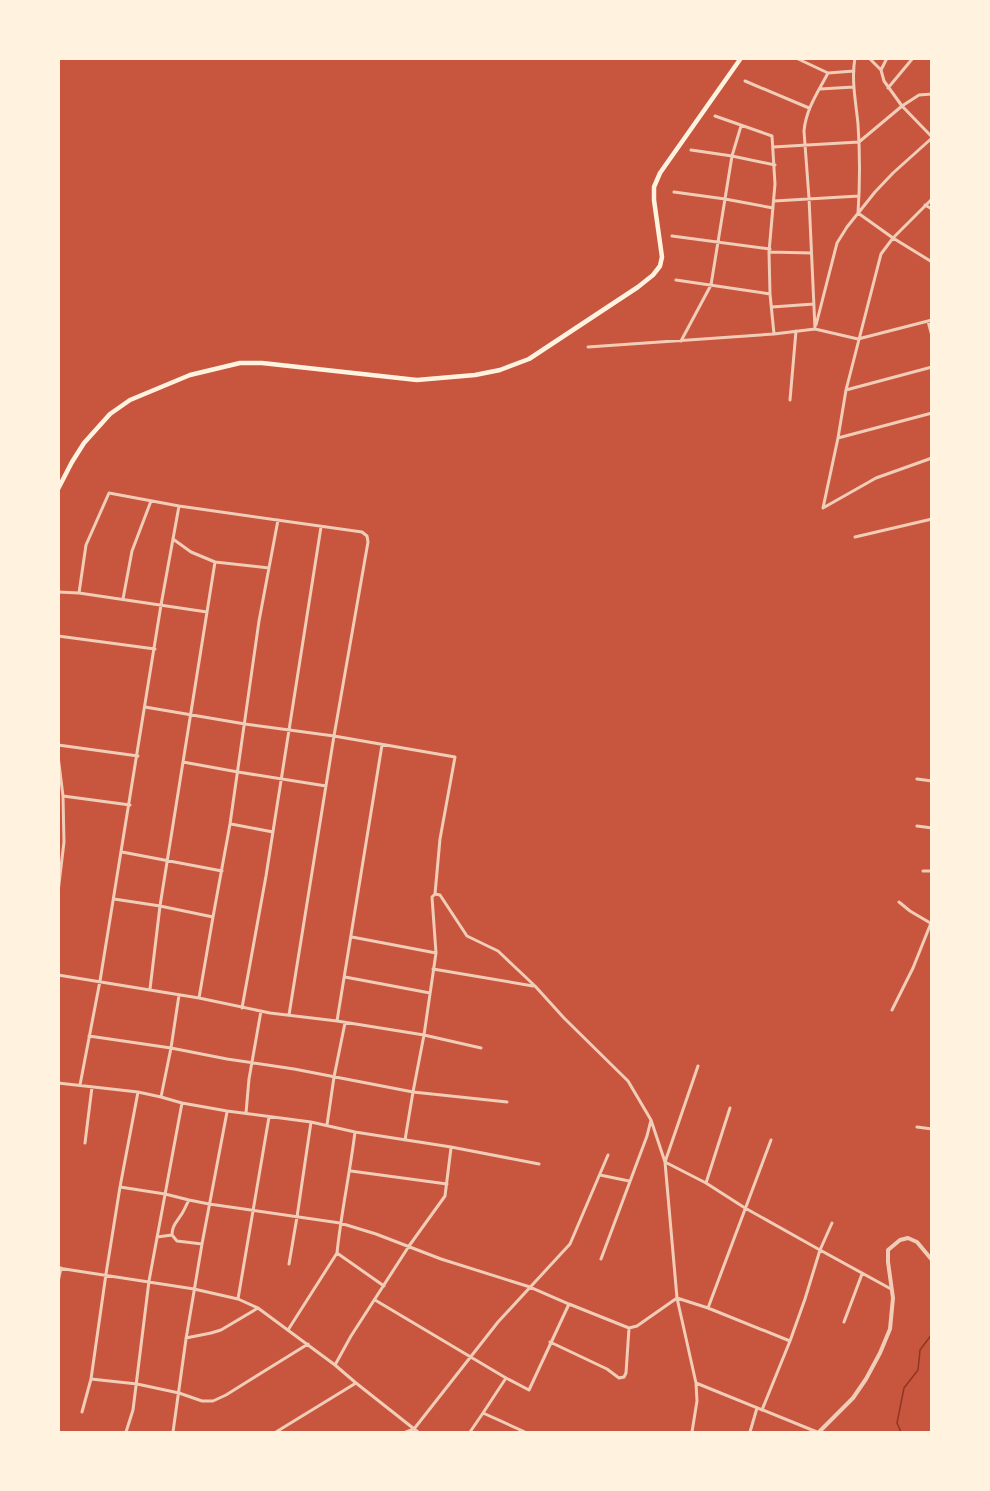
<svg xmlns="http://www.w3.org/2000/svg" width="990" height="1491" font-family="Lora,serif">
  <rect width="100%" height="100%" fill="#c8553d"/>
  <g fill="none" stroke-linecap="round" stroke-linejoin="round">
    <path stroke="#8f3625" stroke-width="1.5" d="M901,1432L897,1423L904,1388L918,1370L920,1350L932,1334"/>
    <path stroke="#f1ccb7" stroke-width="3" d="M796,58L828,73C818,92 806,109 804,131L809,198L815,329
      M855,58C851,79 856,103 858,124C860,153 860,184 858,213L893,238L932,262
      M869,58L881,70L884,81L902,106L932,137
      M881,70L887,58
      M828,73L854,71
      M745,81L809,108
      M888,88L913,58
      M820,89L854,87
      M715,116L772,136L775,184L769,252L770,294L774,334
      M773,147L859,142L902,106L919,95L932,94
      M691,150L732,156L775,165
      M674,192L725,199L773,208
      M774,201L859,196
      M925,205L932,209
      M672,236L770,249
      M769,252L811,253
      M676,280L770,294
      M772,307L814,304
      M928,321L932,336
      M816,325L837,243L847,227L875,192L893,173L932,138
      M681,341L711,285L732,156L741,126
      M588,347L774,334L815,329L858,339L932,320
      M846,390L932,367
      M790,400L796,331
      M838,438L932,413
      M823,508L838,438L846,390L881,254L893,238L932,199
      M823,508L876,478L932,458
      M855,537L932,519
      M173,539L191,552L215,562L269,568
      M58,592L79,593L207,612
      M79,593L86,545L109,493L179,506L362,532L367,536L368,542L334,736L289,1015
      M123,599L132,551L151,501
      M58,636L155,649
      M145,707L245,724L334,736L455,757L440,839L435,894
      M58,745L138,756
      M58,756L63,796L64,842L58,892
      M183,762L238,772L326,786
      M917,779L932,781
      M63,796L130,805
      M231,824L273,832
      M917,826L932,828
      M122,852L222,871
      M923,871H932
      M114,899L160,906L213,917
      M899,902L910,911L932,924
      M352,937L436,953
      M433,969L533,986
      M58,975L199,998L270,1013L337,1021L424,1035L481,1048
      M345,977L430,993
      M150,989L160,906L215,562
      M199,998L213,917L230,824L259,621L278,520
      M242,1008L266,876L321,527
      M892,1010L913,968L931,923
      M337,1021L382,745
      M89,1036L171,1048L227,1059L294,1069L413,1092L507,1102
      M698,1066L665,1162L706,1183L745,1208L820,1250L891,1289
      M58,1083L138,1092L161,1097L182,1103L227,1111L311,1122L355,1132L451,1147L539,1164
      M80,1085L100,981L161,605L179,506
      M161,1097L171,1048L179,995
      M246,1113L249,1079L261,1011
      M327,1125L334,1077L345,1023
      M917,1127L932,1129
      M355,1132C350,1173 341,1213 337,1253L384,1286
      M405,1140L413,1092L424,1035L436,953L432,897L435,894L440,895L467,936L498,951L535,986L564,1018L628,1081L651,1120L665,1162L677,1298L696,1383L697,1401L692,1432
      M85,1143L92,1087
      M351,1171L447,1184
      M600,1175L629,1181
      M706,1183L730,1108
      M120,1187L165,1194L189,1200L209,1204L340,1223L376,1234L441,1259L530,1287L569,1304L629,1328L637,1326L677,1298L708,1308L790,1341
      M189,1200C186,1205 184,1211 181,1215C176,1223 172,1226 172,1235L177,1241L202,1244
      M157,1237L172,1235
      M601,1259L647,1136L651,1120
      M289,1264L297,1217L311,1122
      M58,1268L194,1289L238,1299L258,1308L335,1365L356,1383L418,1432
      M58,1282L61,1268
      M238,1299L269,1117
      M375,1300L506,1378L529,1390L569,1304
      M708,1308L771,1140
      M844,1322L862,1274
      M288,1330L337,1253
      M186,1338L211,1333L221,1330L258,1308
      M550,1342L607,1369L619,1378L624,1377L626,1373L629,1328
      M335,1365L351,1336L409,1246L445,1196L451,1148
      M91,1379L137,1384L179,1393L202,1401H213L226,1395L308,1344
      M696,1383L817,1432
      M762,1410L790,1341L805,1299L820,1250L832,1223
      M82,1412L91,1379L106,1274L120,1187L138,1092
      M483,1413L506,1378
      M126,1432L133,1410L149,1281L182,1103
      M173,1432L186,1339L202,1244L227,1112
      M276,1432L356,1383
      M406,1432L414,1429L498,1322L570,1244L608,1155
      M470,1432L483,1413L525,1432
      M750,1432L757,1408"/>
    <path stroke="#f1ccb7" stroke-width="4" d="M819,1432L853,1398L866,1379L880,1353L890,1329L893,1298L888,1262V1250L900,1240L908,1238L917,1242L932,1260"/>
    <path stroke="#fff3e0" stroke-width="4.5" d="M58,489L72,462L84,443L110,414L130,400L190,375L240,363H262L417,380L475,375L500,370L529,359L638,287L653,275L660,266L662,257L654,200V187L660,173L741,58"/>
  </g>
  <rect width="990" height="1491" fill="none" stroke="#fff3e0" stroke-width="120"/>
</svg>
